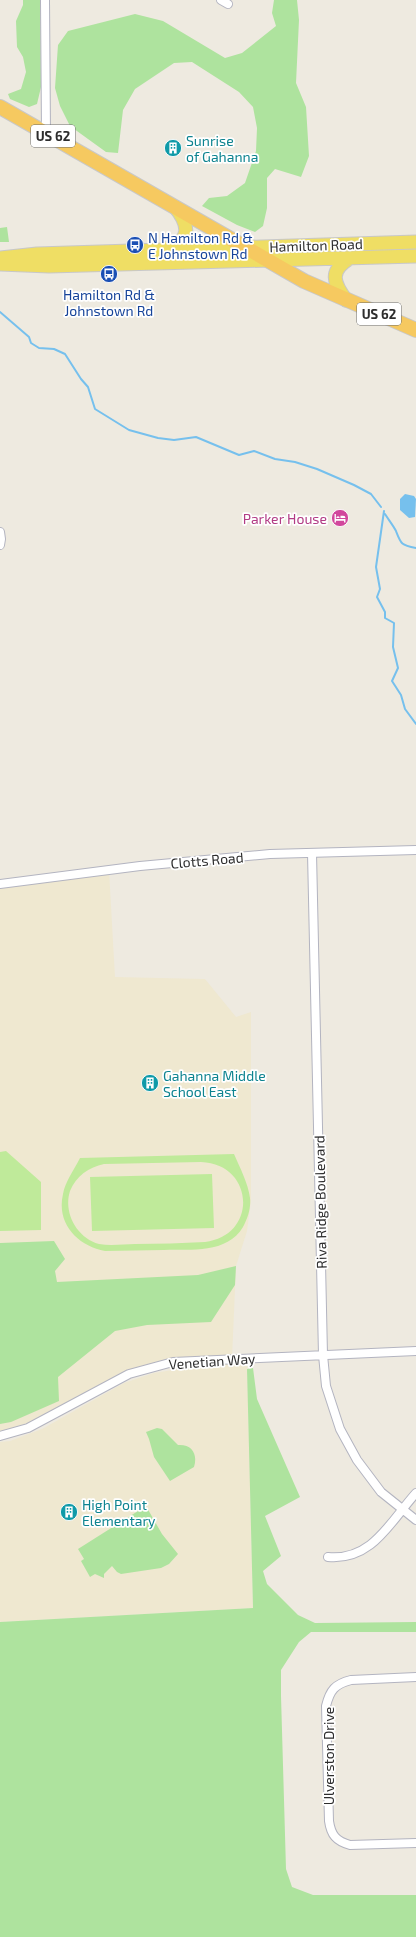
<svg xmlns="http://www.w3.org/2000/svg" width="416" height="1937" font-family="'Exo 2',sans-serif">
  <rect width="100%" height="100%" fill="#eeeae0"/>
  <path fill="#efe8d0" d="M109,870L115,977L205,979L236,1017L251,1012V1201L247,1231L236,1266L232,1359L150,1368L59,1412L0,1436V884Z
    M247,1358L253,1608L0,1622V1442L10,1441L42,1429L124,1383L154,1373Z"/>
  <path fill="#aee39e" d="M23,0H40L41,87L37,104L29,107L10,99L8,94L21,89L26,72L23,57L17,47L16,21L23,5Z
    M274,0H297L299,20L296,83L306,107L309,156L301,177L275,169L267,178V208L263,226L255,232L237,225L202,206L209,198L227,196L245,183L256,151L257,128L253,107L239,92L192,62L174,63L135,89L123,110L118,153L106,152L70,126L60,106L55,88L58,45L68,31L135,14L163,21L225,58L242,53L276,26L272,13Z
    M7,227L9,242H0V228Z
    M54,1241L65,1259L55,1271L57,1282L198,1275L236,1266L235,1285L211,1322L147,1325L115,1331L58,1377L59,1401L11,1422L0,1424V1243Z
    M253,1368L257,1399L300,1497L265,1516L281,1556L263,1571L267,1584L298,1615L315,1623L416,1622V1632H311L299,1642L281,1670V1696L286,1869L292,1887L313,1895H416V1937H0V1622L253,1608L247,1369Z
    M157,1428L162,1429L178,1445C192,1444 198,1454 194,1467L170,1481L154,1457L149,1439L146,1432Z
    M146,1506L162,1534L178,1554L169,1564L161,1568L121,1574L117,1572L112,1566L104,1574V1578L95,1574L90,1577L81,1561L84,1559L78,1549Z"/>
  <path fill="#bfea9a" fill-rule="evenodd" d="M6,1151L41,1182V1230L0,1231V1152Z
    M234,1154C240,1168 248,1183 250,1198C251,1208 248,1218 243,1227C227,1254 191,1249 164,1250C144,1250 125,1251 105,1251C78,1246 56,1224 63,1194C65,1182 74,1170 80,1158ZM201,1162C255,1164 258,1236 205,1242C182,1243 159,1244 135,1244C124,1244 111,1246 99,1244C77,1238 63,1213 70,1191C76,1176 89,1167 104,1164Z
    M212,1174L214,1228L92,1231L90,1177Z"/>
  <path fill="#76c0ed" d="M405,494L414,496L416,499L415,517L409,518L400,510V499Z"/>
  <g fill="none" stroke-linecap="round" stroke-linejoin="round">
    <path stroke="#76c0ed" stroke-width="2" d="M0,312L29,337L31,343L39,348L54,349L65,354L81,379L88,387L95,409L129,430L158,438L174,440L196,437L239,455L254,451L275,459L295,462L317,469L354,485L371,494L381,507
      M384,511L376,567L380,589L377,597L385,612V618L394,623L393,647L398,668L392,681L401,695L405,709L416,724
      M385,514C388,519 393,525 396,531C401,544 401,545 416,548"/>
    <defs>
      <path id="minor" d="M45,0L46,132
        M221,0L228,4
        M0,532L1,539L0,545
        M312,853L323,1355L326,1386L340,1429L357,1460L381,1492L416,1520
        M0,884L140,866L270,854L416,850
        M0,1436L28,1428L129,1374L173,1362L416,1351
        M328,1557C372,1561 390,1522 416,1493
        M416,1677L351,1680C335,1684 330,1690 326,1706L329,1821C331,1835 336,1841 350,1845L416,1843"/>
      <path id="primary" d="M168,248C193,240 188,223 175,207
        M0,258L37,254L416,242
        M0,264L49,266L416,256
        M346,300C333,282 329,271 350,258"/>
      <path id="trunk" d="M0,107L304,281L416,330"/>
    </defs>
    <use href="#minor" stroke="#b3b4c0" stroke-width="10"/>
    <use href="#primary" stroke="#c8c8c8" stroke-width="15"/>
    <use href="#trunk" stroke="#c8c8c8" stroke-width="16"/>
    <use href="#minor" stroke="#fff" stroke-width="8"/>
    <use href="#primary" stroke="#efde64" stroke-width="13"/>
    <use href="#trunk" stroke="#f6c960" stroke-width="14"/>
  </g>
  <defs>
    <symbol id="building-disc" viewBox="-11 -11 22 22"><circle r="9.5" fill="#0f9aa8" stroke="#fff"/><path d="M-4-6H4V6H1V3H-1V6H-4ZM-2.5-4.3h1.7v1.8h-1.7ZM.8-4.3h1.7v1.8H.8ZM-2.5-1h1.7V.8h-1.7ZM.8-1h1.7V.8H.8Z" fill="#fff"/></symbol>
    <symbol id="bus-disc" viewBox="-11 -11 22 22"><circle r="9.5" fill="#1a4fb4" stroke="#fff"/><path d="M-5-6H5V4H4V6H2V4H-2V6H-4V4H-5ZM-3.5-4V0h7V-4ZM-3.5 1.2v1.5H-2V1.2ZM2 1.2v1.5H3.5V1.2Z" fill="#fff"/></symbol>
    <symbol id="hotel-disc" viewBox="-11 -11 22 22"><circle r="9.5" fill="#d1479c" stroke="#fff"/><path d="M-6-4.5h1.5V1H6V5H4.5V3h-9V5H-6ZM-4 0a1.8 1.8 0 1 1 3.6 0ZM.5 0V-2.5h3Q6-2.5 6 0Z" fill="#fff"/></symbol>
  </defs>
  <g fill-rule="evenodd">
    <use href="#building-disc" x="163" y="138" width="20" height="20"/>
    <use href="#bus-disc" x="125" y="235" width="20" height="20"/>
    <use href="#bus-disc" x="99" y="264" width="20" height="20"/>
    <use href="#hotel-disc" x="330" y="508" width="20" height="20"/>
    <use href="#building-disc" x="140" y="1073" width="20" height="20"/>
    <use href="#building-disc" x="59" y="1502" width="20" height="20"/>
  </g>
  <g text-anchor="middle" dominant-baseline="central" stroke-width="3.5" stroke-linejoin="round" paint-order="stroke">
    <g fill="#fff" stroke="#6c6c6c" stroke-width="1">
      <rect x="31" y="125" width="44" height="22" rx="3"/>
      <rect x="357" y="303" width="44" height="22" rx="3"/>
    </g>
    <g font-size="13" font-weight="bold" fill="#2d2d2d">
      <text x="53" y="136">US 62</text>
      <text x="379" y="314">US 62</text>
    </g>
    <g font-size="14" fill="#0d838f" stroke="#fff" text-anchor="start">
      <text x="186" y="140">Sunrise<tspan x="186" dy="16">of Gahanna</tspan></text>
      <text x="163" y="1075">Gahanna Middle<tspan x="163" dy="16">School East</tspan></text>
      <text x="82" y="1504">High Point<tspan x="82" dy="16">Elementary</tspan></text>
    </g>
    <g font-size="14" fill="#164399" stroke="#fff" text-anchor="start">
      <text x="148" y="237">N Hamilton Rd &amp;<tspan x="148" dy="16">E Johnstown Rd</tspan></text>
      <text x="109" y="294" text-anchor="middle">Hamilton Rd &amp;<tspan x="109" dy="16">Johnstown Rd</tspan></text>
    </g>
    <g font-size="14" fill="#2d2d2d" stroke="#fff">
      <text transform="translate(316 245) rotate(-2)">Hamilton Road</text>
      <text transform="translate(207 860) rotate(-5)">Clotts Road</text>
      <text transform="translate(320 1202) rotate(-91)">Riva Ridge Boulevard</text>
      <text transform="translate(212 1361) rotate(-4)">Venetian Way</text>
      <text transform="translate(328 1756) rotate(-90)">Ulverston Drive</text>
    </g>
    <g font-size="14" fill="#b23c85" stroke="#fff" text-anchor="end">
      <text x="327" y="518">Parker House</text>
    </g>
  </g>
</svg>
